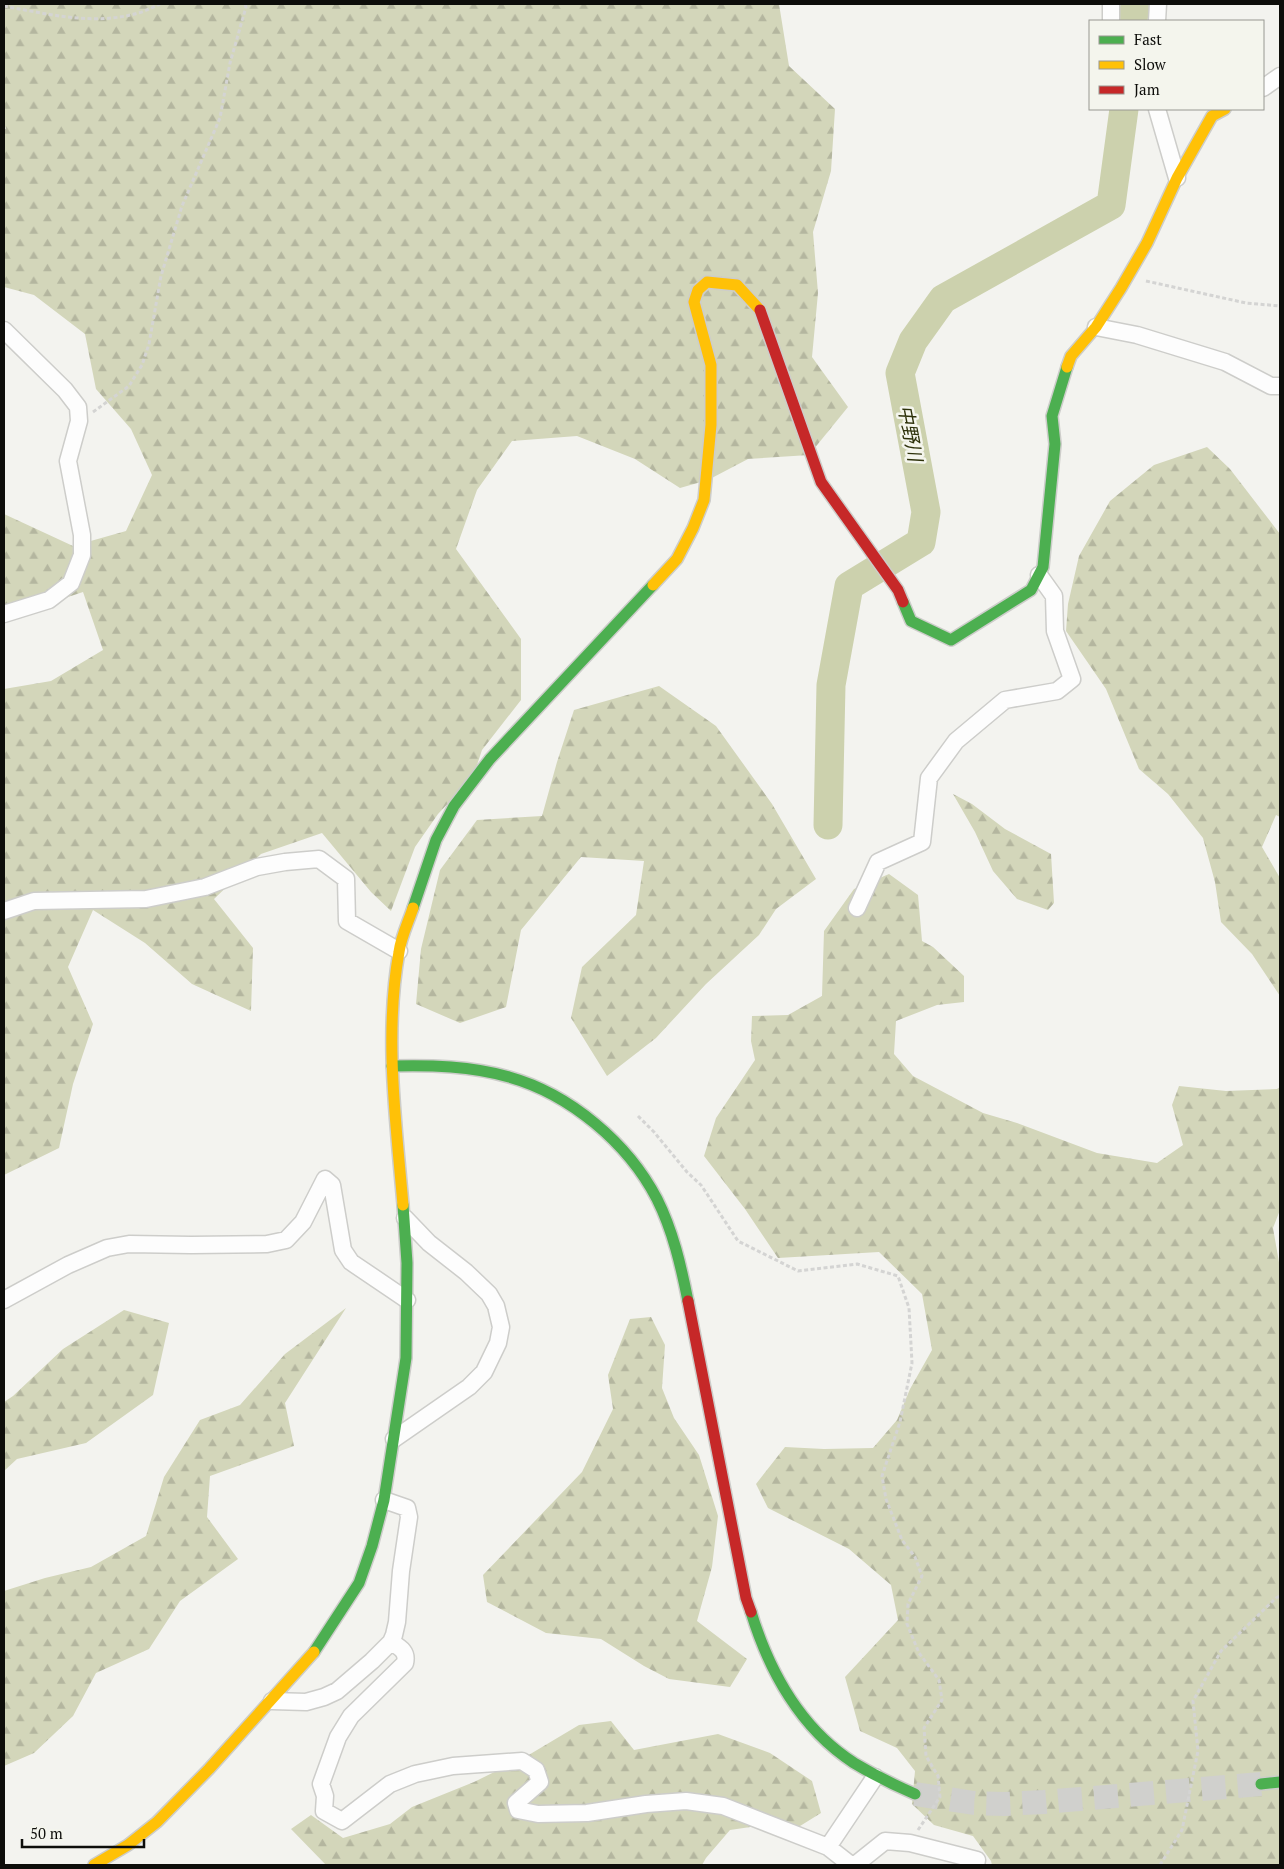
<svg xmlns="http://www.w3.org/2000/svg" width="1284" height="1869" font-family="'PT Serif','Noto Sans JP',serif">
  <defs>
    <pattern id="forest-firs" width="22" height="20" patternUnits="userSpaceOnUse" patternTransform="scale(1.25)"><rect width="22" height="20" fill="#d3d6ba"/><path d="M5 1l3.5 6h-7zM16 11l3.5 6h-7z" fill="#b4b69f"/></pattern>
  </defs>
  <rect width="100%" height="100%" fill="#f3f3ef"/>
  <path fill="url(#forest-firs)" d="M4,4H779L789,66L835,109L831,171L813,232L818,293L812,357L848,407L809,455L748,459L708,480L680,488L635,459L577,436L512,441L477,490L456,549L521,639V700L482,750L473,777L438,814L415,847L391,911L371,892L322,833L261,854L214,899L253,948L251,1011L192,984L145,943L93,910L68,967L93,1024L73,1084L59,1148L4,1175V689L51,681L103,650L83,592L23,612L4,611V514L73,546L126,531L152,475L131,429L96,389L85,334L34,295L4,287V131L6,128L4,126Z
    M1207,447L1230,469L1280,534V817L1276,815L1262,847L1280,878V996L1252,954L1221,922L1215,882L1203,838L1168,794L1139,769L1106,689L1066,631L1068,604L1079,556L1110,501L1154,465Z
    M659,686L716,726L772,804L816,879L776,909L759,935L706,984L656,1038L607,1076L571,1018L582,967L636,915L644,861L581,857L521,930L506,1007L460,1023L416,1004L421,949L440,870L477,820L542,816L557,762L574,710Z
    M953,794L972,804L1005,829L1051,854L1054,903L1048,910L1017,899L993,871L975,832Z
    M889,874L918,895L922,941L933,947L964,976V1002L937,1005L896,1021L894,1054L913,1076L983,1113L1017,1123L1097,1153L1157,1163L1183,1145L1172,1105L1179,1086L1226,1091L1277,1089L1280,1087V1210L1273,1228L1280,1268V1865H992L991,1861L973,1836L934,1825L912,1804L915,1771L897,1748L860,1731L845,1677L898,1620L891,1585L849,1549L768,1508L756,1484L785,1447L824,1449L873,1448L897,1420L910,1389L932,1350L922,1294L879,1252L778,1258L745,1209L704,1156L716,1118L755,1060L751,1041L752,1016L788,1015L822,996L824,931L854,889Z
    M346,1308L285,1403L294,1446L210,1476L207,1517L238,1559L180,1601L149,1649L96,1673L73,1716L34,1753L4,1766V1591L45,1578L91,1567L146,1536L164,1477L200,1420L240,1405L285,1354Z
    M124,1310L169,1323L153,1395L86,1443L17,1459L4,1471V1402L13,1396L63,1349Z
    M651,1317L665,1345L662,1388L674,1418L699,1455L718,1516L712,1567L697,1621L747,1659L730,1687L669,1679L644,1666L601,1639L546,1633L487,1602L483,1575L582,1472L613,1409L608,1375L630,1319Z
    M611,1721L634,1750L718,1734L770,1753L812,1781L821,1813L792,1831L764,1825L730,1830L706,1858L702,1865H326L291,1829L311,1815L343,1838L390,1824L412,1807L474,1782L527,1756L579,1725Z"/>
  <g fill="none" stroke-linecap="round" stroke-linejoin="round">
    <path stroke="#ccd1ad" stroke-width="29" d="M1133,21L1135,4
      M828,825L831,685L849,586L921,542L926,512L900,373L913,341L943,299L1111,205L1124,109"/>
    <path stroke="#d0d0cd" stroke-width="24" stroke-dasharray="24 12" stroke-linecap="butt" d="M915,1794L974,1803L1004,1804L1044,1802L1261,1784"/>
    <defs>
      <path id="street" d="M1111,4V21
        M1157,21L1158,4
        M1263,88L1280,76
        M1157,109L1177,178
        M1096,327L1137,335L1225,362L1271,386H1280
        M4,330L65,390L78,407L79,421L68,461L82,535V555L71,583L49,600L4,614
        M857,908L878,862L922,842L929,778L956,741L1005,700L1057,691L1072,679L1055,631L1054,596L1039,575
        M4,911L34,901L146,899L205,887L257,867L285,862L319,859L346,879L347,921L399,951
        M4,1300L68,1265L107,1248L129,1244L191,1245L267,1244L286,1240L303,1222L325,1179L332,1185L343,1250L351,1262L407,1300
        M394,1439L469,1387L484,1372L498,1343L501,1327L496,1306L489,1294L466,1272L429,1243L405,1218
        M391,1642C399,1647 408,1651 405,1663L351,1716L338,1737L321,1784L325,1796L324,1811L342,1821L390,1784L415,1774L453,1766L522,1761L536,1770L540,1782L516,1803L518,1810L538,1814L587,1813L646,1804L686,1801L723,1806L828,1847L851,1865
        M272,1701L306,1702L324,1697L337,1691L372,1661L391,1642L394,1635L397,1622L401,1571L409,1517L407,1508L384,1500
        M828,1847L875,1777
        M855,1865L885,1841L910,1843L977,1860L976,1865"/>
      <path id="fast" d="M903,602L911,621L951,640L1031,590L1043,567L1055,444L1052,416L1067,367
        M413,908L436,840L454,806L490,759L653,585
        M392,1066C431,1065 471,1066 509,1077C570,1094 628,1143 657,1199C673,1231 681,1266 688,1301
        M751,1612C769,1671 801,1729 854,1763C874,1775 894,1785 915,1794
        M314,1652L359,1583L372,1546L384,1500L406,1358L407,1263L403,1205
        M1261,1784L1280,1782"/>
      <path id="slow" d="M1067,367L1071,356L1096,327L1121,288L1147,243L1177,178L1212,116L1225,109
        M653,585L677,559L693,528L704,500L711,425V365L694,302L698,290L707,282L737,285L760,310
        M403,1205C396,1122 384,1035 399,952C401,937 408,923 413,908
        M94,1865L128,1845L157,1822L209,1769L314,1652"/>
      <path id="jam" d="M760,310L821,482L898,590L903,602
        M688,1301L746,1598L751,1612"/>
    </defs>
    <use href="#street" stroke="#cdcdca" stroke-width="19"/>
    <use href="#fast" stroke="#cdcdca" stroke-width="14"/>
    <use href="#slow" stroke="#cdcdca" stroke-width="14"/>
    <use href="#jam" stroke="#cdcdca" stroke-width="14"/>
    <path stroke="#d4d4d3" stroke-width="3" stroke-dasharray="4 2.5" stroke-linecap="butt" d="M4,6C47,14 95,26 138,13C146,11 153,7 160,4
      M1146,281L1246,303L1280,306
      M93,412L129,386L142,365L149,344L161,276L182,206L220,118L230,63L246,7L245,4
      M638,1116L654,1132L687,1172L701,1185L738,1241L798,1271L857,1264L898,1276L909,1308L912,1363L900,1422L882,1476L886,1499L902,1540L915,1557L922,1576L908,1604L907,1624L919,1653L939,1680L942,1700L924,1728L926,1756L938,1776L940,1797L918,1830
      M1160,1865L1182,1830L1198,1751L1193,1701L1221,1651L1276,1598L1280,1596"/>
    <use href="#street" stroke="#fdfdfd" stroke-width="16"/>
    <use href="#fast" stroke="#4caf50" stroke-width="11"/>
    <use href="#slow" stroke="#ffc107" stroke-width="11"/>
    <use href="#jam" stroke="#c62828" stroke-width="11"/>
  </g>
  <g text-anchor="middle" dominant-baseline="central" stroke-width="5" stroke-linejoin="round" paint-order="stroke">
    <g font-size="19" font-style="italic" fill="#2d310a" stroke="#f4f5ed">
      <text transform="translate(911 433) rotate(79)">中野川</text>
    </g>
  </g>
  <rect width="1284" height="1869" fill="none" stroke="#0d0d0a" stroke-width="10"/>
  <rect x="1089" y="20" width="175" height="90" fill="#f4f5ed" stroke="#989892"/>
  <rect x="1099" y="36" width="25" height="8" fill="#4caf50" stroke="#989892"/>
  <text x="1134" y="45" font-size="15" fill="#0d0d0a">Fast</text>
  <rect x="1099" y="61" width="25" height="8" fill="#ffc107" stroke="#989892"/>
  <text x="1134" y="70" font-size="15" fill="#0d0d0a">Slow</text>
  <rect x="1099" y="86" width="25" height="8" fill="#c62828" stroke="#989892"/>
  <text x="1134" y="95" font-size="15" fill="#0d0d0a">Jam</text>
  <path d="M22 1839v8h122v-8" fill="none" stroke="#0d0d0a" stroke-width="2.5"/>
  <text x="30" y="1839" font-size="15" fill="#0d0d0a" stroke="#f4f5ed" stroke-width="4" paint-order="stroke">50 m</text>
</svg>
